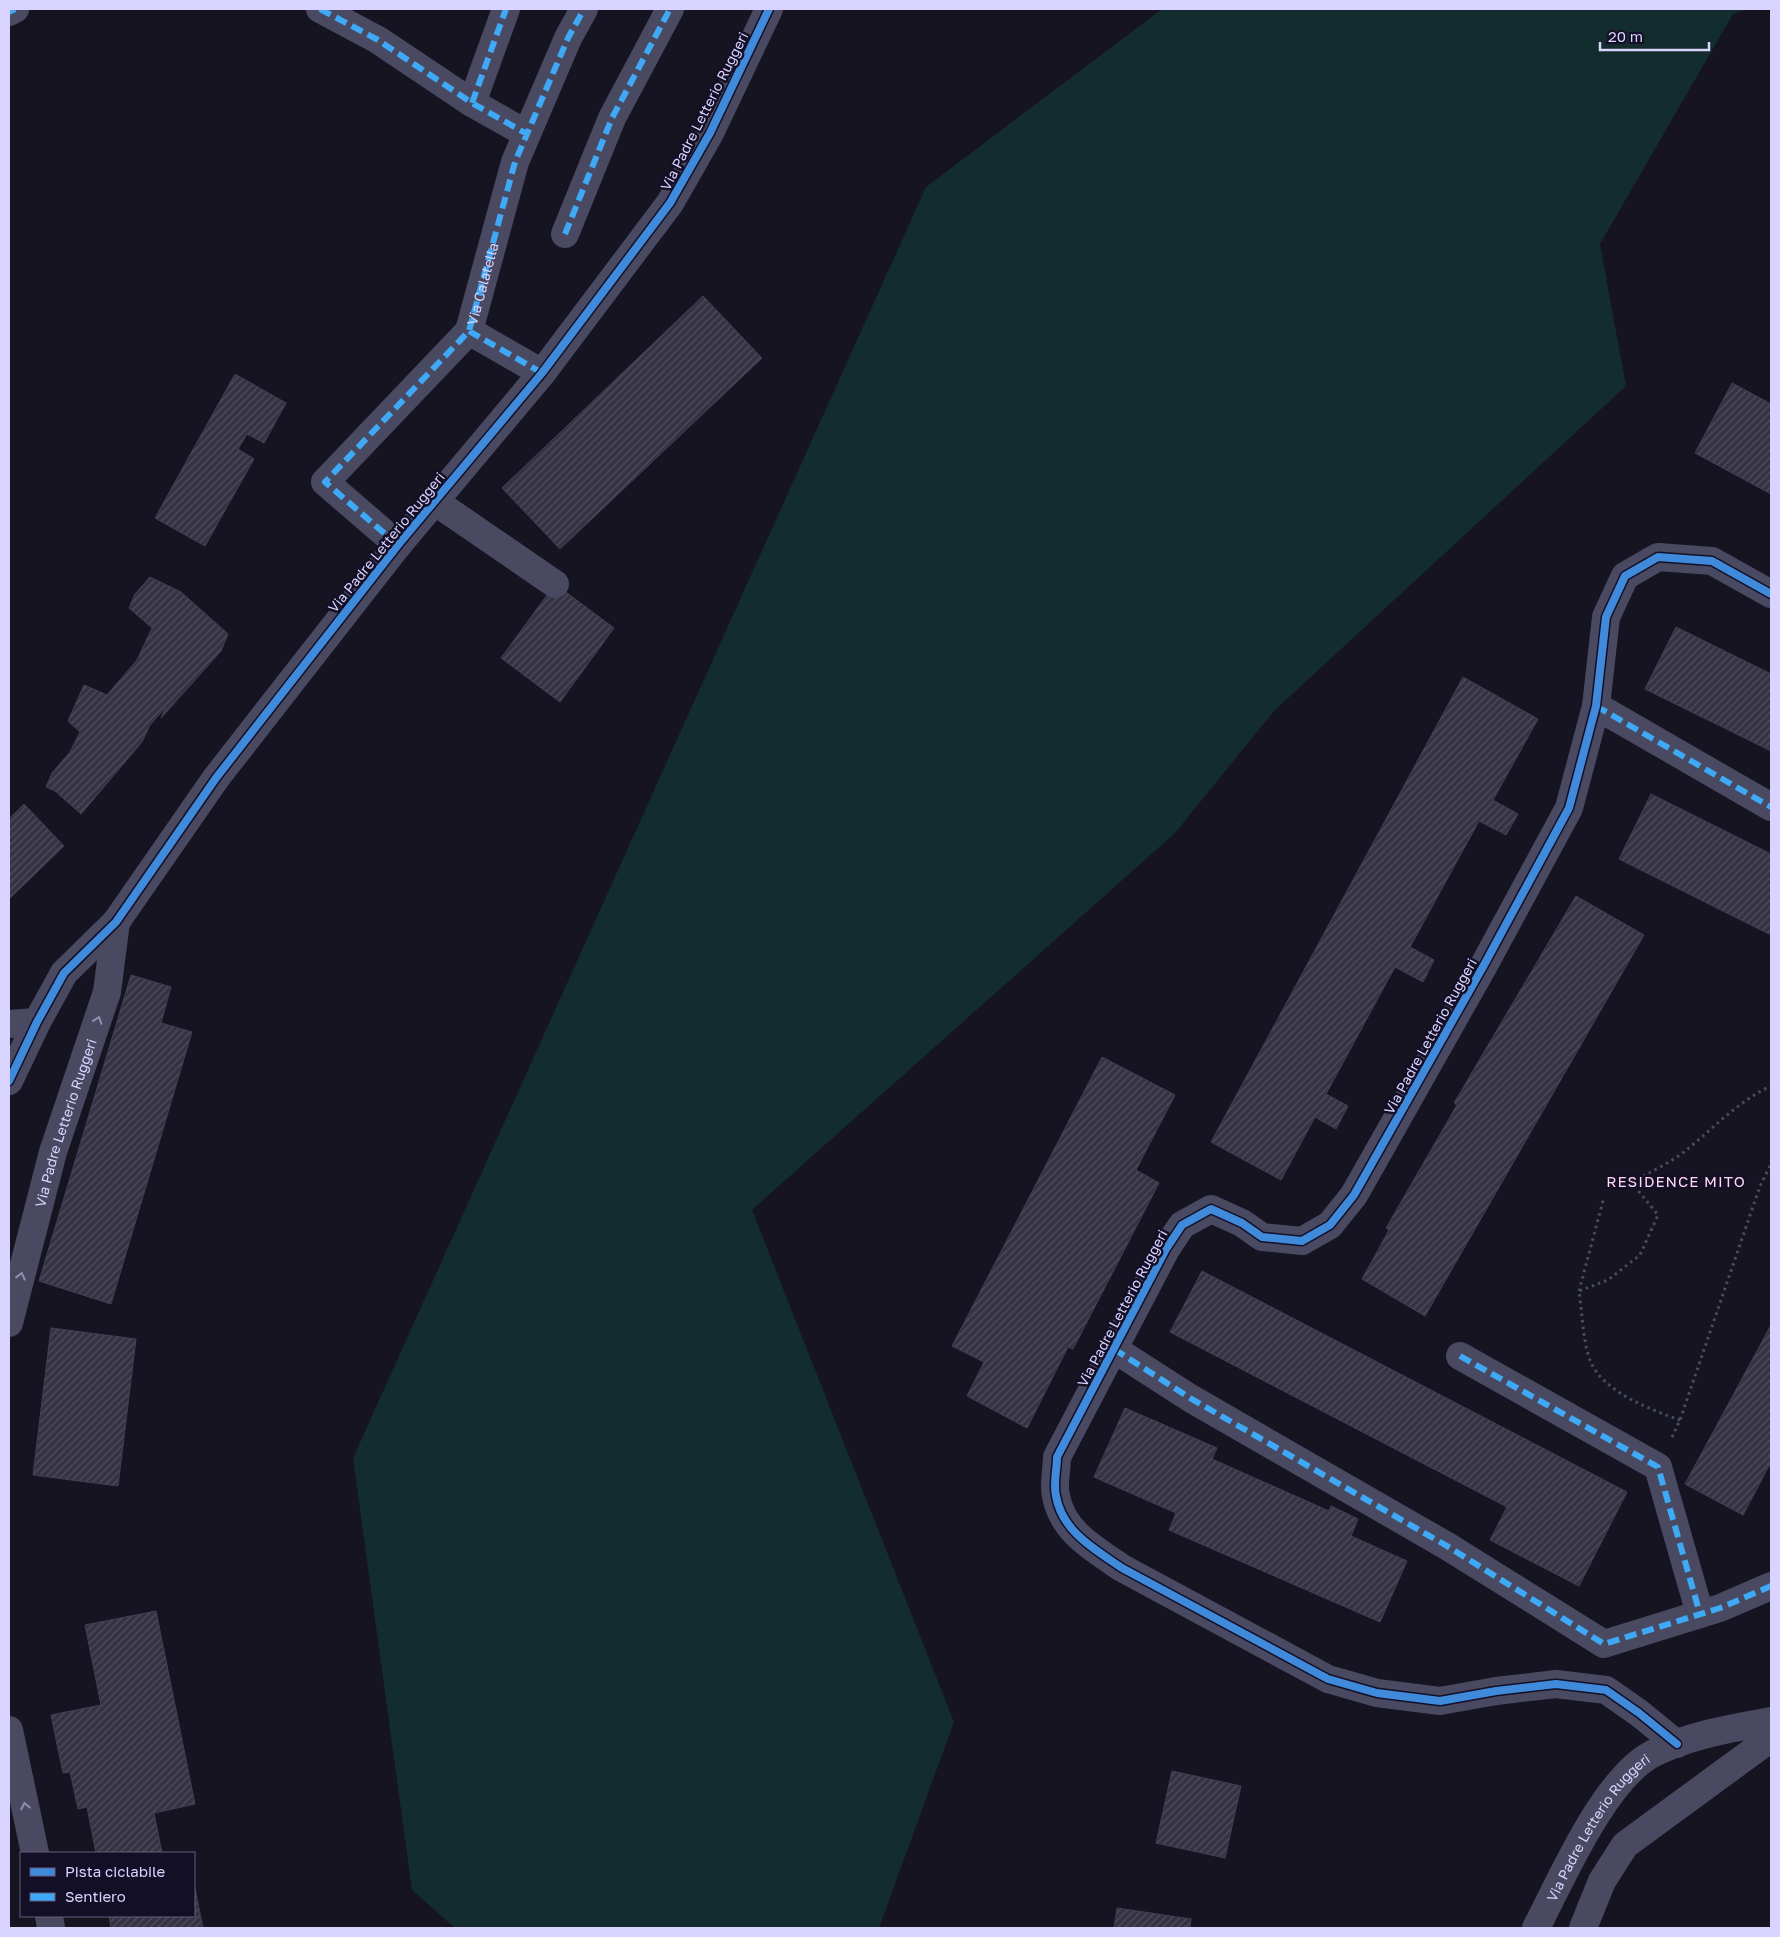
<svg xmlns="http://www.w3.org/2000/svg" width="1780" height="1937" font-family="'Golos Text',sans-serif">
  <defs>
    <pattern id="building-hatch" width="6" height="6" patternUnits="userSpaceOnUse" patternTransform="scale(1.25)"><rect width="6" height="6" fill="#343243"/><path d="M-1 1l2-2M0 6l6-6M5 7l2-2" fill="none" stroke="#514f5f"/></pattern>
  </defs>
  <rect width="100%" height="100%" fill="#161421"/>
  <path fill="#132c2d" d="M1162,9H1747L1733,14L1600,244L1626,386L1274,711L1175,833L752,1210L954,1722L879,1928H455L412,1890L353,1458L926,187Z"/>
  <path fill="url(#building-hatch)" stroke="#433f54" d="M703,296L762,358L560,549L502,488Z
    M235,374L286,403L264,443L247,434L238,449L254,459L205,546L155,518Z
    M1732,383L1771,404V494L1695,453Z
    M150,577L181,592L228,634L221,651L161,718L166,707L150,725L142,742L81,814L55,791L46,787L52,773L70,752L80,732L68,721L84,685L107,695L137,660L152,628L129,608L135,594Z
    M555,584L614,628L560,702L501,658Z
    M1676,627L1771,674V751L1645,689Z
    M1463,677L1538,719L1493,800L1518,814L1506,835L1479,821L1410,947L1434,960L1423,982L1395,967L1326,1094L1348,1106L1336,1129L1315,1117L1281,1180L1211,1142Z
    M1651,794L1771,854V935L1619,859Z
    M24,804L64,846L9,899V819Z
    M1576,896L1644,935L1425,1316L1362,1279L1389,1230L1386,1228L1457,1105L1454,1103Z
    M131,975L171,987L161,1023L192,1032L111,1304L39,1281Z
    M1102,1057L1175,1095L1136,1170L1159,1183L1073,1349L1068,1347L1027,1428L967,1396L984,1362L952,1346Z
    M1202,1271L1627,1492L1579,1586L1490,1540L1507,1507L1170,1332Z
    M1771,1325V1462L1743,1515L1685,1484Z
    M51,1328L136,1339L118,1486L33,1475Z
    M1125,1408L1217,1448L1212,1459L1329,1511L1331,1506L1358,1519L1351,1536L1407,1561L1380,1622L1169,1530L1176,1513L1094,1477Z
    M156,1611L195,1804L154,1813L162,1853H96L87,1807L78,1809L70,1772L63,1773L51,1715L101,1705L85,1625Z
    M1172,1771L1241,1786L1225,1858L1156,1843Z
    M194,1884L203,1928H111L109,1916H194Z
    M1117,1908L1191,1919L1190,1928H1114Z"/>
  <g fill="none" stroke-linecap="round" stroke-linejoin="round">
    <path stroke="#44505f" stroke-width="3" stroke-dasharray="2.5 4" stroke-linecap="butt" d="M1579,1291L1604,1197
      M1680,1420C1651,1410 1601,1391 1590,1360C1583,1343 1582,1310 1579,1291L1608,1280L1640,1255L1658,1215L1632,1183C1649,1172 1669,1164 1685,1151C1713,1129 1738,1101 1771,1086
      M1672,1437L1680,1420L1760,1186L1771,1164"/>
    <g stroke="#4a4962" stroke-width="28">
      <path d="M320,9L378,40L472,103L527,134"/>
      <path d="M9,12L15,9"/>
      <path d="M472,103L506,9"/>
      <path d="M565,234L612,118L670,9"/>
      <path d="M469,331L542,373"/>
      <path d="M434,501L555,584"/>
      <path id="s1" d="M398,545L325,482L469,331L515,162L568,38L584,9"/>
      <path d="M1596,706L1771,807"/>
      <path d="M9,1024L37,1022"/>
      <path d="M9,1081L37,1022L64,973L116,922L216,778L398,545L542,373L670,203L710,133L769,9"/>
      <path id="s2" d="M9,1323L53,1152L107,992L116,922"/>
      <path d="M1114,1349L1190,1398L1447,1546L1604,1644L1720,1608L1771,1586"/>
      <path d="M1460,1356L1658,1467L1700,1614"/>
      <path d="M9,1730L35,1853"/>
      <path d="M1677,1744L1639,1713L1606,1690L1556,1684L1496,1691L1440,1701L1377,1693L1328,1679L1122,1568C1094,1549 1062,1531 1056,1496C1053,1484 1057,1469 1057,1457L1166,1249L1182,1225L1211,1209L1242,1223L1262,1237L1302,1241L1330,1225L1354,1195L1484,965L1569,808L1596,706L1606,617L1625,576L1658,557L1712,561L1771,594"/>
      <path d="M49,1916L51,1928"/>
      <path id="s3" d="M1536,1928C1561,1880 1605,1777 1654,1753C1689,1735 1733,1728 1771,1721"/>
      <path d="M1583,1928L1602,1881L1625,1845L1771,1738"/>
    </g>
    <path stroke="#3fa9f5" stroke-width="6" stroke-dasharray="12 6" stroke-linecap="butt" d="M320,9L378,40L472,103L527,134
      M9,12L15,9
      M472,103L506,9
      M565,234L612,118L670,9
      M469,331L542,373
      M398,545L325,482L469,331L515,162L568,38L584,9
      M1596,706L1771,807
      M1114,1349L1190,1398L1447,1546L1604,1644L1720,1608L1771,1586
      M1460,1356L1658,1467L1700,1614"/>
    <defs>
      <path id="cycleway" d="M9,1081L37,1022L64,973L116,922L216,778L398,545L542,373L670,203L710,133L769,9
        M1677,1744L1639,1713L1606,1690L1556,1684L1496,1691L1440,1701L1377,1693L1328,1679L1122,1568C1094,1549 1062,1531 1056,1496C1053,1484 1057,1469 1057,1457L1166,1249L1182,1225L1211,1209L1242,1223L1262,1237L1302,1241L1330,1225L1354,1195L1484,965L1569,808L1596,706L1606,617L1625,576L1658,557L1712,561L1771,594"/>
    </defs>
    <use href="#cycleway" stroke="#130f26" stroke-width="11"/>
    <use href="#cycleway" stroke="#408adc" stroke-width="8"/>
  </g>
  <defs><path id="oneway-chevron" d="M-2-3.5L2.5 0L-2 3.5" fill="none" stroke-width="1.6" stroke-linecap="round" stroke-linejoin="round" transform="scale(1.25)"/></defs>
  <g stroke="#928eb0">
    <use href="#oneway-chevron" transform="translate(98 1020) rotate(-71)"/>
    <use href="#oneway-chevron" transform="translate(21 1276) rotate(-76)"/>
    <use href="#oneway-chevron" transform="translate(25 1806) rotate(-102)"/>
  </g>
  <g text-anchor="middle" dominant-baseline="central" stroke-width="5" stroke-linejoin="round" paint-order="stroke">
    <g font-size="14" fill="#d9d4ff" stroke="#130f26">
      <text transform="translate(704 111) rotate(-63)">Via Padre Letterio Ruggeri</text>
      <text stroke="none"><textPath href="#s1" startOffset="354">Via Calatella</textPath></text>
      <text transform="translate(386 542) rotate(-51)">Via Padre Letterio Ruggeri</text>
      <text transform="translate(1430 1036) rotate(-61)">Via Padre Letterio Ruggeri</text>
      <text stroke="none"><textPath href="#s2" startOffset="208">Via Padre Letterio Ruggeri</textPath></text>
      <text transform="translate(1122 1308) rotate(-62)">Via Padre Letterio Ruggeri</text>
      <text stroke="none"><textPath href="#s3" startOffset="119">Via Padre Letterio Ruggeri</textPath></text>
    </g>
    <g font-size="15" letter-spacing="1" fill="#ffd6f0" stroke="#130f26">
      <text x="1676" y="1181">RESIDENCE MITO</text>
    </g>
  </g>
  <rect width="1780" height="1937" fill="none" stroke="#d9d4ff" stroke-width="20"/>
  <rect x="20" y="1852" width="175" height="65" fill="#130f26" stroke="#625e7d"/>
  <rect x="30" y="1868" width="25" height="8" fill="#408adc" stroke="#625e7d"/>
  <text x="65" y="1877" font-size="15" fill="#d9d4ff">Pista ciclabile</text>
  <rect x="30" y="1893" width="25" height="8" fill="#3fa9f5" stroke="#625e7d"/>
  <text x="65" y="1902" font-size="15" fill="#d9d4ff">Sentiero</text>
  <path d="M1600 42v8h109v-8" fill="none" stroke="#d9d4ff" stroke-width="2.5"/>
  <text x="1608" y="42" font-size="15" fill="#d9d4ff" stroke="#130f26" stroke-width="4" paint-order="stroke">20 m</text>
</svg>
